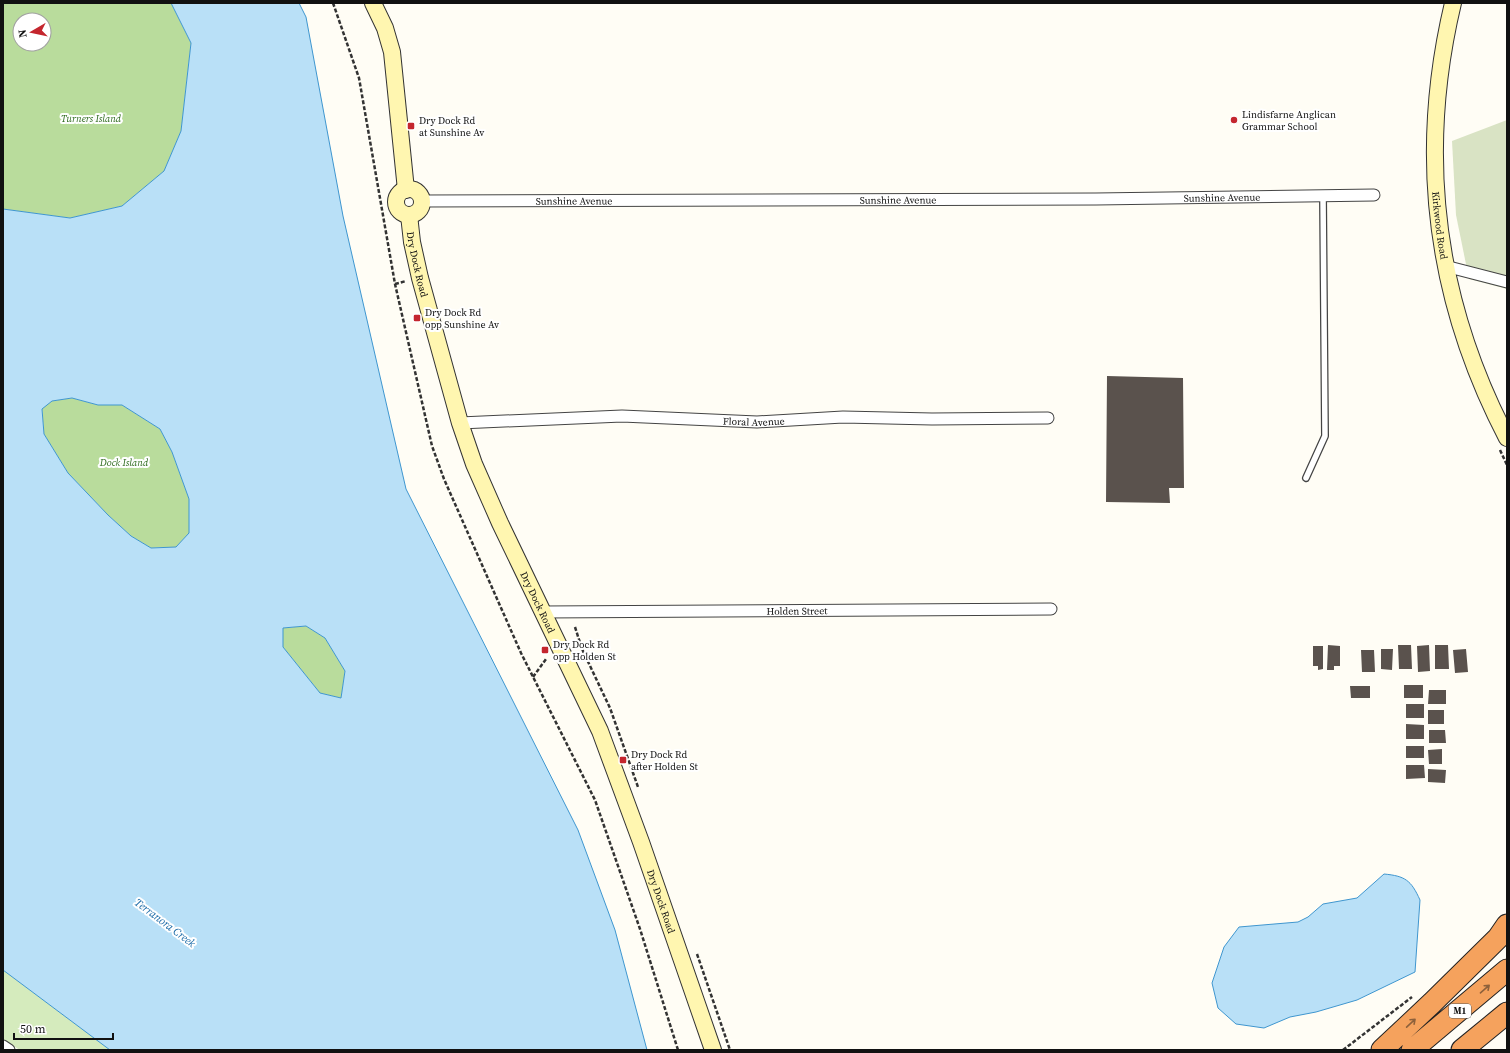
<svg xmlns="http://www.w3.org/2000/svg" width="1510" height="1053" font-family="'Source Serif 4',serif">
  <rect width="100%" height="100%" fill="#fffdf5"/>
  <path fill="#d5ebbd" d="M3,970L110,1050H20L3,1040Z"/>
  <path fill="#b9dc9c" fill-rule="evenodd" d="M3,3H171L191,43L181,131L164,171L122,206L70,218L3,209ZM20,20H44V44H20Z
    M72,398L98,405H122L160,429L172,452L189,499V533L176,547L151,548L131,536L108,515L68,473L44,434L42,408L52,401Z
    M306,626L325,638L345,671L341,698L320,693L283,647V628Z"/>
  <path fill="#d9e3c4" d="M1507,120V289L1469,279L1456,215L1452,141Z"/>
  <path fill="#b9e0f7" stroke="#3f96cf" fill-rule="evenodd" d="M171,3H299L306,17L343,216L406,489L578,830L615,930L647,1050H110L3,970V209L70,218L122,206L164,171L181,131L191,43ZM72,398L98,405H122L160,429L172,452L189,499V533L176,547L151,548L131,536L108,515L68,473L44,434L42,409L52,401ZM306,626L325,638L345,671L341,698L320,693L283,647V628Z
    M1384,874C1405,876 1411,880 1420,900L1415,972L1357,1000L1316,1012L1290,1017L1264,1028L1236,1024L1218,1008L1212,983L1224,947L1239,927L1298,922L1308,917L1323,904L1357,898Z"/>
  <path fill="#5a524d" d="M1107,376L1183,378L1184,488H1169L1170,503L1106,502Z
    M1328,645L1340,646V666H1334V670H1327Z
    M1398,645H1411L1412,669H1399Z
    M1429,645L1430,671L1418,672L1417,646Z
    M1435,645H1448L1449,669H1435Z
    M1313,646H1323V669L1318,670V666H1313Z
    M1381,649H1393L1392,670L1381,669Z
    M1466,649L1468,672L1455,673L1453,650Z
    M1361,650H1374L1375,672H1362Z
    M1404,685H1423V698H1404Z
    M1350,686H1370V698H1351Z
    M1429,690H1446V704H1428Z
    M1406,704H1424V718H1406Z
    M1428,710H1444V724H1428Z
    M1406,724L1424,725V739H1406Z
    M1429,730H1445L1446,743H1429Z
    M1406,746H1424V758H1406Z
    M1442,749V764H1429L1428,750Z
    M1406,765H1424L1425,778L1406,779Z
    M1428,769L1446,770L1445,783L1428,782Z"/>
  <g fill="none" stroke-linecap="round" stroke-linejoin="round">
    <defs>
      <path id="lane" d="M1306,478L1325,436L1323,195"/>
      <g id="street">
        <path id="s1" d="M422,201L1096,199L1374,195"/>
        <path d="M1445,266L1507,282"/>
        <path id="s2" d="M460,423L622,416L757,422L843,417L932,419L1048,418"/>
        <path id="s3" d="M543,612L1051,609"/>
        <path d="M3,1046L9,1050"/>
      </g>
      <g id="secondary">
        <path d="M373,3L385,28L392,52L406,190"/>
        <path id="s4" d="M1453,3C1417,154 1435,300 1507,438"/>
        <circle cx="409" cy="202" r="13"/>
        <path id="s5" d="M409,215L412,242L420,278L460,423L474,464L500,523L600,731L641,842L713,1050"/>
      </g>
      <path id="highway" d="M1382,1050L1432,1003L1498,938L1507,925
        M1412,1050L1507,970
        M1462,1050L1507,1013"/>
    </defs>
    <use href="#lane" stroke="#444" stroke-width="8"/>
    <use href="#street" stroke="#444" stroke-width="13"/>
    <use href="#secondary" stroke="#333" stroke-width="18"/>
    <use href="#highway" stroke="#222" stroke-width="23"/>
    <path stroke="#333" stroke-width="2.5" stroke-dasharray="4 2" stroke-linecap="butt" d="M333,3L359,78L395,284L432,446L444,479L521,653L595,800L640,929L678,1050
      M395,284L406,281
      M1500,450L1507,465
      M575,627L582,649L610,708L638,787
      M533,677L546,659
      M697,954L730,1050
      M1343,1050L1412,997"/>
    <use href="#lane" stroke="#fff" stroke-width="5.5"/>
    <use href="#street" stroke="#fff" stroke-width="11"/>
    <use href="#secondary" stroke="#fff6b0" stroke-width="16"/>
    <use href="#highway" stroke="#f5a25d" stroke-width="21"/>
  </g>
  <defs><path id="oneway-shaft" d="M-6 0H5M1.5-3L5.5 0L1.5 3" fill="none" stroke-width="1.6" stroke-linecap="round" stroke-linejoin="round"/></defs>
  <g stroke="#8e613b">
    <use href="#oneway-shaft" transform="translate(1485 989) rotate(-41)"/>
    <use href="#oneway-shaft" transform="translate(1411 1023) rotate(-43)"/>
  </g>
  <g fill="#c4262e" stroke="#fff" stroke-width="1.5">
    <circle cx="1234" cy="120" r="4"/>
    <rect x="407" y="122" width="8" height="8" rx="2"/>
    <rect x="413" y="314" width="8" height="8" rx="2"/>
    <rect x="541" y="646" width="8" height="8" rx="2"/>
    <rect x="619" y="756" width="8" height="8" rx="2"/>
  </g>
  <g text-anchor="middle" dominant-baseline="central" stroke-width="4" stroke-linejoin="round" paint-order="stroke">
    <rect fill="#fff" stroke="#585858" stroke-width="1" x="1449" y="1004" width="22" height="14" rx="3"/>
    <g font-size="9" font-weight="bold" fill="#111">
      <text x="1460" y="1011">M1</text>
    </g>
    <g font-size="10" fill="#111" stroke="#fff" text-anchor="start">
      <text x="1242" y="114">Lindisfarne Anglican<tspan x="1242" dy="12">Grammar School</tspan></text>
      <text x="419" y="120">Dry Dock Rd<tspan x="419" dy="12">at Sunshine Av</tspan></text>
      <text x="425" y="312">Dry Dock Rd<tspan x="425" dy="12">opp Sunshine Av</tspan></text>
      <text x="553" y="644">Dry Dock Rd<tspan x="553" dy="12">opp Holden St</tspan></text>
      <text x="631" y="754">Dry Dock Rd<tspan x="631" dy="12">after Holden St</tspan></text>
    </g>
    <g font-size="10" font-style="italic" fill="#2f6b1f" stroke="#fff">
      <text x="91" y="118">Turners Island</text>
      <text x="124" y="462">Dock Island</text>
    </g>
    <g font-size="10" fill="#111" stroke="#fff">
      <text stroke="none"><textPath href="#s1" startOffset="800">Sunshine Avenue</textPath></text>
      <text stroke="none"><textPath href="#s1" startOffset="476">Sunshine Avenue</textPath></text>
      <text stroke="none"><textPath href="#s1" startOffset="152">Sunshine Avenue</textPath></text>
      <text stroke="none"><textPath href="#s4" startOffset="224">Kirkwood Road</textPath></text>
      <text stroke="none"><textPath href="#s5" startOffset="50">Dry Dock Road</textPath></text>
      <text stroke="none"><textPath href="#s2" startOffset="294">Floral Avenue</textPath></text>
      <text stroke="none"><textPath href="#s5" startOffset="410">Dry Dock Road</textPath></text>
      <text stroke="none"><textPath href="#s3" startOffset="254">Holden Street</textPath></text>
      <text stroke="none"><textPath href="#s5" startOffset="734">Dry Dock Road</textPath></text>
    </g>
    <g font-size="11" font-style="italic" fill="#1768a6" stroke="#fff">
      <text transform="translate(165 923) rotate(37)">Terranora Creek</text>
    </g>
  </g>
  <rect width="1510" height="1053" fill="none" stroke="#111111" stroke-width="8"/>
  <g transform="translate(32 32) rotate(261)"><circle r="19" fill="#ffffff" stroke="#a0a0a0"/>
  <path d="M0-3L7 15L0 10L-7 15Z" fill="#c4262e"/>
  <text y="-6" font-size="11" font-weight="bold" text-anchor="middle" fill="#111111">N</text>
  </g>
  <path d="M14 1033v6h99v-6" fill="none" stroke="#111111" stroke-width="2"/>
  <text x="20" y="1033" font-size="12" fill="#111111" stroke="#ffffff" stroke-width="3" paint-order="stroke">50 m</text>
</svg>
